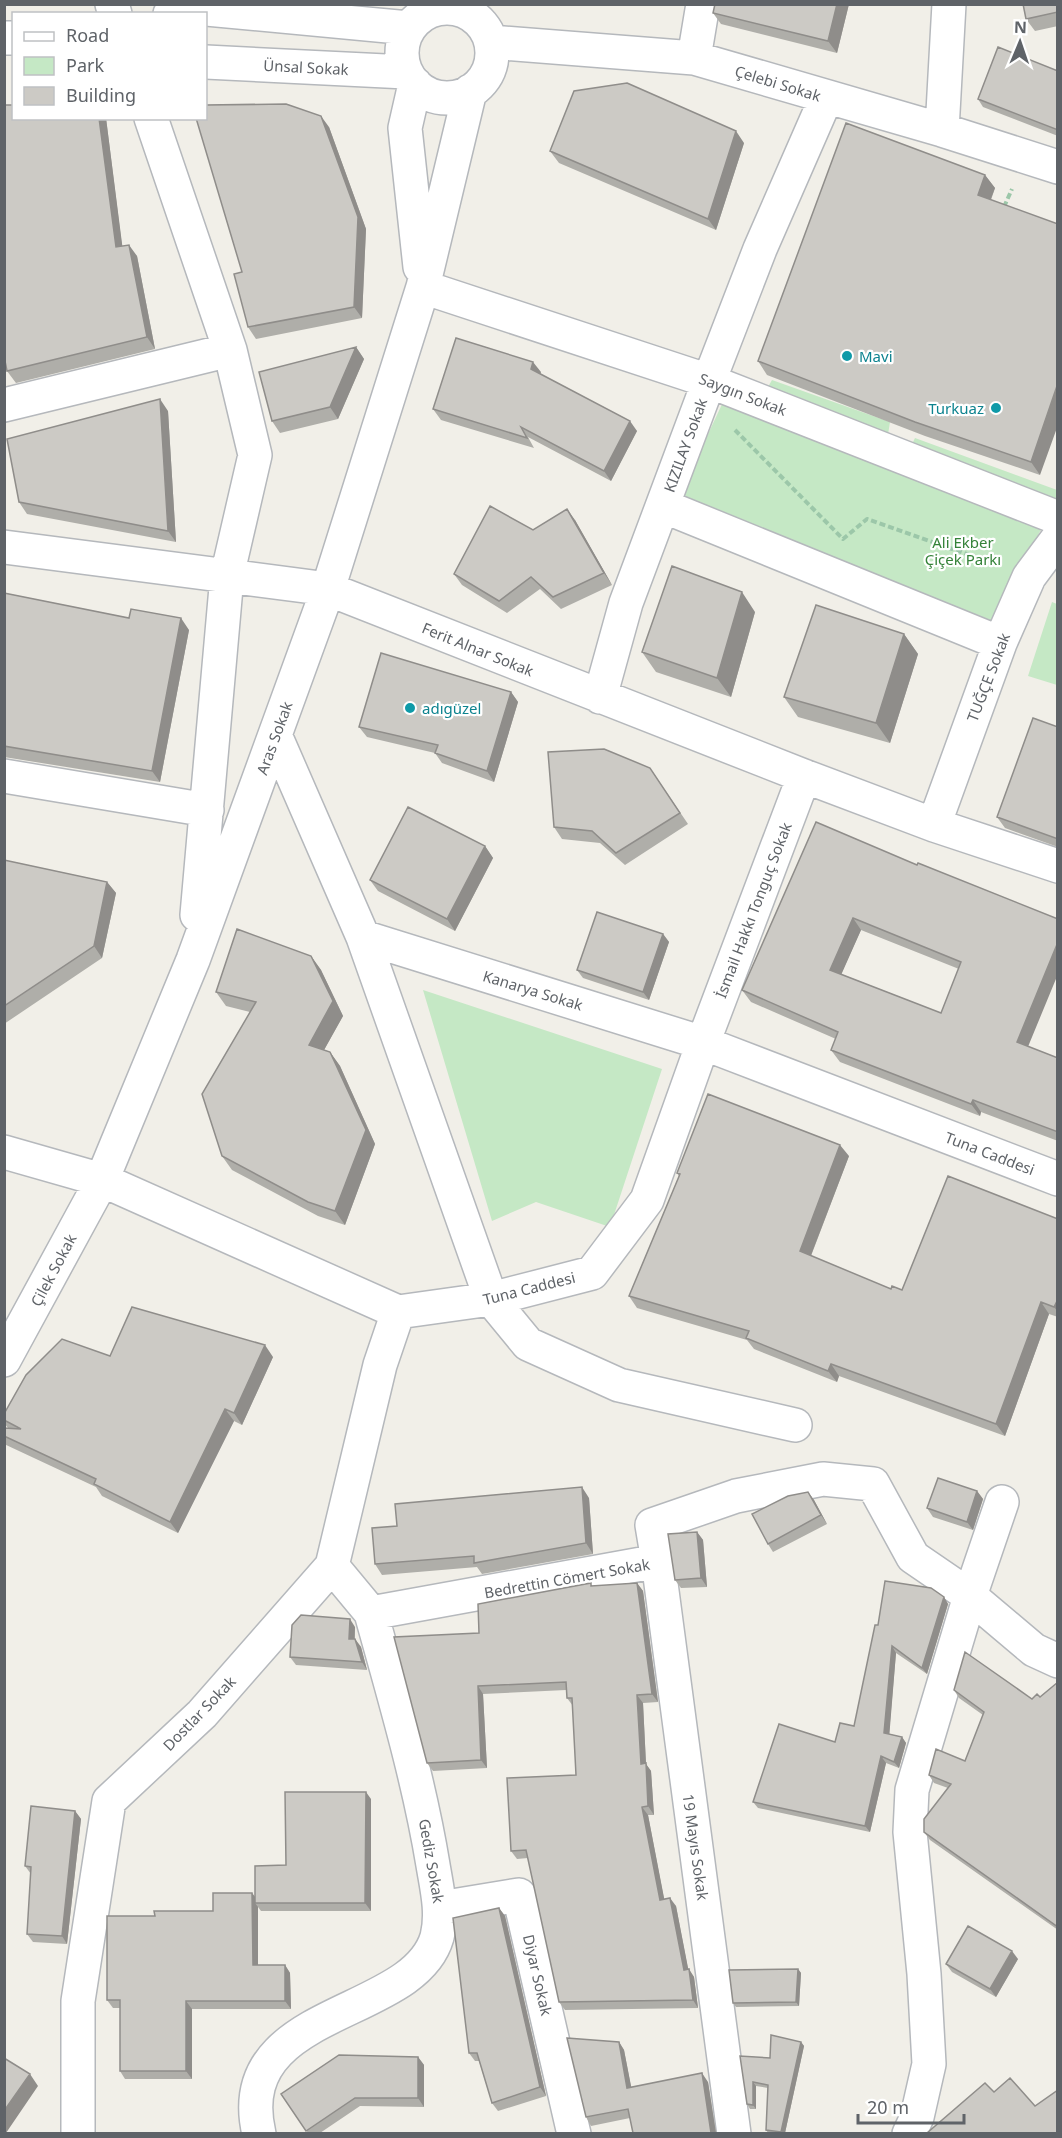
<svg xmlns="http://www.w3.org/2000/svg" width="1062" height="2138" font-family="'Noto Sans',sans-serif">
  <rect width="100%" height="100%" fill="#f1efe8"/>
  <path fill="#c5e8c5" d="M772,380L890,422L887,441L764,394Z
    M724,400L1044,523L995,623L678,498Z
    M915,438L1057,490V505L908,452Z
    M1052,602L1057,604V685L1028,676Z
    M423,990L662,1069L610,1227L536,1202L492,1221Z"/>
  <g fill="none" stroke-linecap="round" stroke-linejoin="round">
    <defs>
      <path id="minor" d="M112,4L115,14
        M402 53a45 45 0 1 1 90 0a45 45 0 1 1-90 0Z
        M170,14L185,7L409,28
        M4,38H14
        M491,42L694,58L942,130L1058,167
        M694,58L703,4
        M206,62L406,72
        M415,84L405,128L420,267
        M151,118L230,350L255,455L227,576L197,915
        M942,130L949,4
        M423,287L709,381L1058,518
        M4,405L230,350
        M663,506L1000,643
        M4,547L328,589L804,776L934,825L1058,866
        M600,697L626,603L709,381L760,249L826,98
        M275,735L363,937L491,1299L528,1344L619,1385L795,1425
        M4,776L207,810
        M934,825L1000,643L1029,577L1058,538
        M363,937L703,1043L804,776
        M4,1152L102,1180L398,1312L491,1299L592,1273L647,1200L703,1043L1058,1179
        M4,1360L102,1180L193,960L328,589L423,287L470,91
        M658,1561L734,2134
        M332,1566L371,1613L658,1561L652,1525L736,1496L823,1479L873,1484L913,1557L970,1596L1034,1650L1058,1661
        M440,1908L519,1895L574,2134
        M78,2134V2001L109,1801L202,1714L332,1566L380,1365L398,1312
        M259,2134C229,2006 413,2020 437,1937C443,1913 437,1889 433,1865C419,1780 394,1696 371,1613
        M909,2134L917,2117L929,2064L924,1974L910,1832L912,1790L970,1596L1002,1502"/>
    </defs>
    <use href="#minor" stroke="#b5b8bc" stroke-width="36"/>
    <path stroke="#9cc7a9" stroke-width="4" stroke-dasharray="6 3" stroke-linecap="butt" d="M1004,207L1012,189
      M735,430L843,539L867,519L998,565"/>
    <use href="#minor" stroke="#fff" stroke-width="33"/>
  </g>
  <path fill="#afaea9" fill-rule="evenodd" d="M715,4H849L837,53L721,24L713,13Z
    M1058,4V26L1035,31L1026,19Z
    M1058,71V136L983,107L978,99Z
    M106,118L122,246L137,256L155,349L16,383L7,371Z
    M329,127L366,229L362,318L256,339L248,327L242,272Z
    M744,143L716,230L559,163L550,151Z
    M985,175L995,188L991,200L1040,475L925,436L767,375L758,361Z
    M356,347L364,359L338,419L280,433L272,421Z
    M541,372L540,374L637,431L611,481L528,437L534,448L441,420L433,409Z
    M168,411L176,542L27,514L19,502Z
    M575,520L612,585L561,609L540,589L507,613L462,585L454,574L533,530Z
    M4,593L189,630L160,782L4,757Z
    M755,612L731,697L656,672L642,652Z
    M904,634L918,654L890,743L798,717L784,697Z
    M511,692L518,702L494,782L442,763L435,753L367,737L359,727Z
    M1058,727V847L1005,828L997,817Z
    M650,768L688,824L625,865L600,843L562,839L554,827Z
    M485,846L493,858L455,931L378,891L370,880Z
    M4,860L107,882L116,893L102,958L4,1024Z
    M917,865L1028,1047L1058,1058V1141L981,1112L980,1116L840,1062L831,1050L836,1039L751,1002L742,990ZM861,930L959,969L941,1013L841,974Z
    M663,934L669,942L649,1000L583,978L577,970Z
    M311,956L321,970L343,1016L324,1050L330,1052L340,1066L375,1144L345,1225L318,1216L232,1170L222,1156L250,1012L226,1006L216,992Z
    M849,1156L811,1256L891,1289L902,1290L1058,1219V1317L1049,1314L1005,1436L839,1376L837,1382L754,1349L747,1340L637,1308L629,1296L679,1176L677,1173Z
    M110,1356L273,1357L242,1425L234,1421L178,1533L102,1496L96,1487L4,1444V1428H8L4,1423V1414Z
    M977,1491L983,1499L973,1530L933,1517L927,1508Z
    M808,1492L814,1500L827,1524L773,1552L768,1544Z
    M589,1498L593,1554L482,1574L477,1567L382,1575L375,1564L397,1526Z
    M697,1532L703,1540L707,1587L681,1588L675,1580Z
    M637,1583L643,1591L658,1702L643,1703L646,1764L651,1771L654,1815H648L664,1899L676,1906L688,1969L694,1977L698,2008L565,2010L559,2002L528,1858L517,1859L511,1851L576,1775L573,1706L567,1698L566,1690L483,1694L487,1768L433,1771L427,1763L479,1633L592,1586Z
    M944,1597L948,1604L927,1674L896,1653L889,1734L902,1737L906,1743L899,1768L886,1763L870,1832L758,1808L753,1802L835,1742L854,1726L878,1625Z
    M355,1627V1639L361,1647L367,1670L296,1665L290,1657Z
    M1058,1682V1930L930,1840L924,1832L948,1788L934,1783L929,1775L965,1761L983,1715L959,1698L954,1690L1032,1699L1040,1697Z
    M371,1799V1911H261L258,1907V1965H285L290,1973L291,2009H192V2079H125L120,2071V2008H113L107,2000L155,1916L213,1911L252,1893L255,1897L286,1865Z
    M75,1811L81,1819L67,1944L33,1942L27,1934L31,1874L25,1866Z
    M499,1908L505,1916L546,2096L498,2111L492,2103L479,2061H475L469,2053Z
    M1018,1959L996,1997L952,1972L946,1964Z
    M798,1969L801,1973L799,2006L736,2007L733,2003Z
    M619,2042L624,2050L631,2087L708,2082L716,2133H633L630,2118L591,2126L586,2117Z
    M801,2042L804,2046L785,2133H768L766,2130L768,2088L756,2086V2109H750L747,2104L740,2056L770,2058Z
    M418,2057L424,2065V2107L360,2106L320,2133H308L281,2094Z"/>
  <path fill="#8f8d8a" d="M837,4H849L837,53L828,41Z
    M321,116L329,127L366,229L362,318L354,307Z
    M99,118H106L124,259L116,247Z
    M736,131L744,143L716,230L708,219Z
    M985,175L995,188L987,209L978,195Z
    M129,245L137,256L155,349L147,337Z
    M356,347L364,359L338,419L330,407Z
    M533,362L541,372L538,379L531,369Z
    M1058,383V425L1040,475L1031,462Z
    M160,399L168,411L176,542L168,531Z
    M630,421L637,431L611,481L604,471Z
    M567,509L575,520L612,585L604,573Z
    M742,592L755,612L731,697L717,678Z
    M181,618L189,630L160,782L152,771Z
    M904,634L918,654L890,743L876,723Z
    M511,692L518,702L494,782L487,771Z
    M485,846L493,858L455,931L447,919Z
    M107,882L116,893L102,958L94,946Z
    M853,918L861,930L838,982L830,970Z
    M663,934L669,942L649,1000L643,992Z
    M1058,942V974L1025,1054L1017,1042Z
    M311,956L321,970L343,1016L319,1059L309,1045Z
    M330,1052L340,1066L375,1144L345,1225L335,1211Z
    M973,1100L981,1112L980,1116L971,1104Z
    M840,1145L849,1156L808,1263L800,1251Z
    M1058,1299V1312L1054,1307Z
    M1041,1302L1049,1314L1005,1436L996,1424Z
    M265,1345L273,1357L242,1425L234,1413Z
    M831,1364L839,1376L837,1382L828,1371Z
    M225,1409L234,1421L178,1533L170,1522Z
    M582,1487L589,1498L593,1554L586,1543Z
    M977,1491L983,1499L973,1530L967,1522Z
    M808,1492L814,1500L827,1524L821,1515Z
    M697,1532L703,1540L707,1587L701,1578Z
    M637,1583L643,1591L658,1702L652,1694Z
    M944,1597L948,1604L927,1674L922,1668Z
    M350,1619L355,1627L354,1647L349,1639Z
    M355,1639L361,1647L367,1670L362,1662Z
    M892,1646L896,1653L889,1739L884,1733Z
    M478,1686L483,1694L487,1768L481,1760Z
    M637,1695L643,1703L646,1764L651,1771L654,1815L648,1806L641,1764Z
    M902,1737L906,1743L899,1768L894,1762Z
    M881,1756L886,1763L870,1832L865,1826Z
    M366,1792L371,1799V1911L365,1903Z
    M642,1807L648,1815L666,1908L660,1900Z
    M75,1811L81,1819L67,1944L62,1936Z
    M252,1893L258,1901L255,1903L258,1907V1973L253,1965Z
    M670,1898L676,1906L690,1978L684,1970Z
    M499,1908L505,1916L546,2096L540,2087Z
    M1012,1951L1018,1959L996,1997L990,1989Z
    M285,1965L290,1973L291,2009L285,2001Z
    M689,1969L694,1977L698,2008L693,2000Z
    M798,1969L801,1973L799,2006L796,2002Z
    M186,2001L192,2009V2079L186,2071Z
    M619,2042L624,2050L633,2096L627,2088Z
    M801,2042L804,2046L785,2133H782L781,2132Z
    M418,2057L424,2065V2107L418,2098Z
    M702,2073L708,2082L716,2133H711Z
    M30,2074L38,2086L6,2133H4V2111Z
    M753,2082L756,2086V2109L753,2105Z"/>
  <path fill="#cccac5" stroke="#8f8d8a" stroke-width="1.5" fill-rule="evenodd" d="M715,4H837L828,41L713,13Z
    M1023,4H1058V12L1026,19Z
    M998,47L1058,71V130L978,99Z
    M627,83L736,131L708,219L550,151L574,91Z
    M286,104L321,116L358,217L354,307L248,327L234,274L242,272L196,118H206V105Z
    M4,105H14V118H99L116,247L129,245L147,337L7,371L4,356Z
    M846,123L985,175L978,195L1058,224V383L1031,462L915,422L758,361Z
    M456,338L533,362L531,369L630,421L604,471L521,427L527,438L433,409Z
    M356,347L330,407L272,421L259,372Z
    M160,399L168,531L19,502L7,439Z
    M490,506L533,530L567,509L604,573L553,597L531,577L499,601L454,574Z
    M672,566L742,592L717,678L642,652Z
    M4,593L129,618L131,609L181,618L152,771L4,746Z
    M816,605L904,634L876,723L784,697Z
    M381,653L511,692L487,771L435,753L438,745L359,727Z
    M1033,718L1058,727V839L997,817Z
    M604,749L650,768L680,813L616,853L592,831L554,827L548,752Z
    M408,807L485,846L447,919L370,880Z
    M816,822L917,865L918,863L1058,919V942L1017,1042L1058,1058V1132L973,1100L971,1104L831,1050L838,1032L742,990ZM853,918L961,962L941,1013L830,970Z
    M4,860L107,882L94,946L4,1006Z
    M597,912L663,934L643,992L577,970Z
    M237,929L311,956L333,1001L309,1045L330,1052L366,1130L335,1211L308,1202L222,1156L202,1094L256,1002L216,992Z
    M708,1094L840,1145L800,1251L891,1289L892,1286L902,1290L948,1176L1058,1219V1299L1054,1307L1041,1302L996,1424L831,1364L828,1371L746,1338L749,1331L629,1296L680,1174L677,1173Z
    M132,1307L265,1345L234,1413L225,1409L170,1522L94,1484L96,1479L4,1436V1428L21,1429L4,1420V1414L26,1375L62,1339L110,1356Z
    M938,1478L977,1491L967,1522L927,1508Z
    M582,1487L586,1543L474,1563V1556L375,1564L372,1528L397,1526L395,1504Z
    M808,1492L821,1515L768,1544L752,1514L788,1496Z
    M697,1532L701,1578L675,1580L668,1534Z
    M885,1581L931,1588L944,1597L922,1668L892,1646L884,1733L902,1737L894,1762L881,1756L865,1826L753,1802L779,1724L835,1742L840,1723L854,1726L875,1625H878Z
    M591,1583V1586L637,1583L652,1694L637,1695L641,1764L646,1763L648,1806L642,1807L660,1900L670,1898L684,1970L689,1969L693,2000L559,2002L526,1850L511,1851L507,1778L576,1775L572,1698H567L566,1682L478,1686L481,1760L427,1763L394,1637L479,1633L478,1604Z
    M301,1615L350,1619L349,1639H355L362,1662L290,1657L292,1625Z
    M965,1652L1032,1699L1037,1694L1040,1697L1058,1682V1927L924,1832V1819L951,1784L929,1775L936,1749L965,1761L984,1712L954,1690Z
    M285,1792H366L365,1903H255V1866L286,1865Z
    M31,1806L75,1811L62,1936L27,1934L31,1867L25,1866Z
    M213,1893H252L253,1965H285V2001H186V2071H120V2000H107V1916H155L154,1911H213Z
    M499,1908L540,2087L492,2103L477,2053H469L453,1918Z
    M968,1926L1012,1951L990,1989L946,1964Z
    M798,1969L796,2002L733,2003L729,1970Z
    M771,2035L801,2042L781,2132L766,2130L768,2085L753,2082V2105L747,2104L740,2056L770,2058Z
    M567,2038L619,2042L627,2088L702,2073L711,2133H633L628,2109L586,2117Z
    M339,2055L418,2057V2098H355L306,2131L281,2094Z
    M4,2058L30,2074L4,2111Z
    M1010,2078L1035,2106L1058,2090V2133H927L985,2083L994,2092Z"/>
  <g fill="#0f9aa8" stroke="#fff" stroke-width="2">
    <circle cx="847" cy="356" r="6"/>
    <circle cx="996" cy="408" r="6"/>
    <circle cx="410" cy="708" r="6"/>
  </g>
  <g text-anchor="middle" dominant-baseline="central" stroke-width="4.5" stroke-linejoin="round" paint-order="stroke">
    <g font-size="15" fill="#5f6368" stroke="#fff">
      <text transform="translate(306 67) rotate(3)">Ünsal Sokak</text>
      <text transform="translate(778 83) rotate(17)">Çelebi Sokak</text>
      <text transform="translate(743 394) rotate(21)">Saygın Sokak</text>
      <text transform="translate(685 445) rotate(-70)">KIZILAY Sokak</text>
      <text transform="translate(478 649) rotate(22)">Ferit Alnar Sokak</text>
      <text transform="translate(988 677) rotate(-69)">TUĞÇE Sokak</text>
      <text transform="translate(274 738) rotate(-70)">Aras Sokak</text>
      <text transform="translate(753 910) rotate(-69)">İsmail Hakkı Tonguç Sokak</text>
      <text transform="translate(533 990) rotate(17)">Kanarya Sokak</text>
      <text transform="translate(990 1153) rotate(21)">Tuna Caddesi</text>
      <text transform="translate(53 1270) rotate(-62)">Çilek Sokak</text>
      <text transform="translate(529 1288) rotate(-14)">Tuna Caddesi</text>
      <text transform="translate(567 1578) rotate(-10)">Bedrettin Cömert Sokak</text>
      <text transform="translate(199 1713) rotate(-46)">Dostlar Sokak</text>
      <text transform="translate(696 1847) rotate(82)">19 Mayıs Sokak</text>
      <text transform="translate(432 1861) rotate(80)">Gediz Sokak</text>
      <text transform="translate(538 1975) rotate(77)">Diyar Sokak</text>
    </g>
    <g font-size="15" fill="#0d838f" stroke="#fff" text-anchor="start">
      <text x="859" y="356">Mavi</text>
      <text x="984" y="408" text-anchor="end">Turkuaz</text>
      <text x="422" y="708">adıgüzel</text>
    </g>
    <g font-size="15" fill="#348238" stroke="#fff">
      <text x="963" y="542">Ali Ekber<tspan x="963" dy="17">Çiçek Parkı</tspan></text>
    </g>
  </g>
  <rect width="1062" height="2138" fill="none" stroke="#5f6368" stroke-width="12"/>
  <rect x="12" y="12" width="195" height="108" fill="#ffffff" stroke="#bfc1c3" stroke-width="1.5"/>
  <rect x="24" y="32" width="30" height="9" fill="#ffffff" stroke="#bfc1c3" stroke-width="1.5"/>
  <text x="66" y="42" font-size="18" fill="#5f6368">Road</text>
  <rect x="24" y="57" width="30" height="18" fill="#c5e8c5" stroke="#bfc1c3" stroke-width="1.5"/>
  <text x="66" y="72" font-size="18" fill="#5f6368">Park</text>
  <rect x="24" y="87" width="30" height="18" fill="#cccac5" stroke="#bfc1c3" stroke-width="1.5"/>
  <text x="66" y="102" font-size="18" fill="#5f6368">Building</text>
  <g transform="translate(1020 42) rotate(2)" stroke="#ffffff" stroke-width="4.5" paint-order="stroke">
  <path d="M0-4.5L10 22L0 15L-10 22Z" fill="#5f6368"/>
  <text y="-9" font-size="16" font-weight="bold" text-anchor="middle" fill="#5f6368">N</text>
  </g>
  <path d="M858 2114v9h106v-9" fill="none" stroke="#5f6368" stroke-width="3"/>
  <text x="867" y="2114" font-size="18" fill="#5f6368" stroke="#ffffff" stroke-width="4.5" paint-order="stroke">20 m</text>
</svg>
